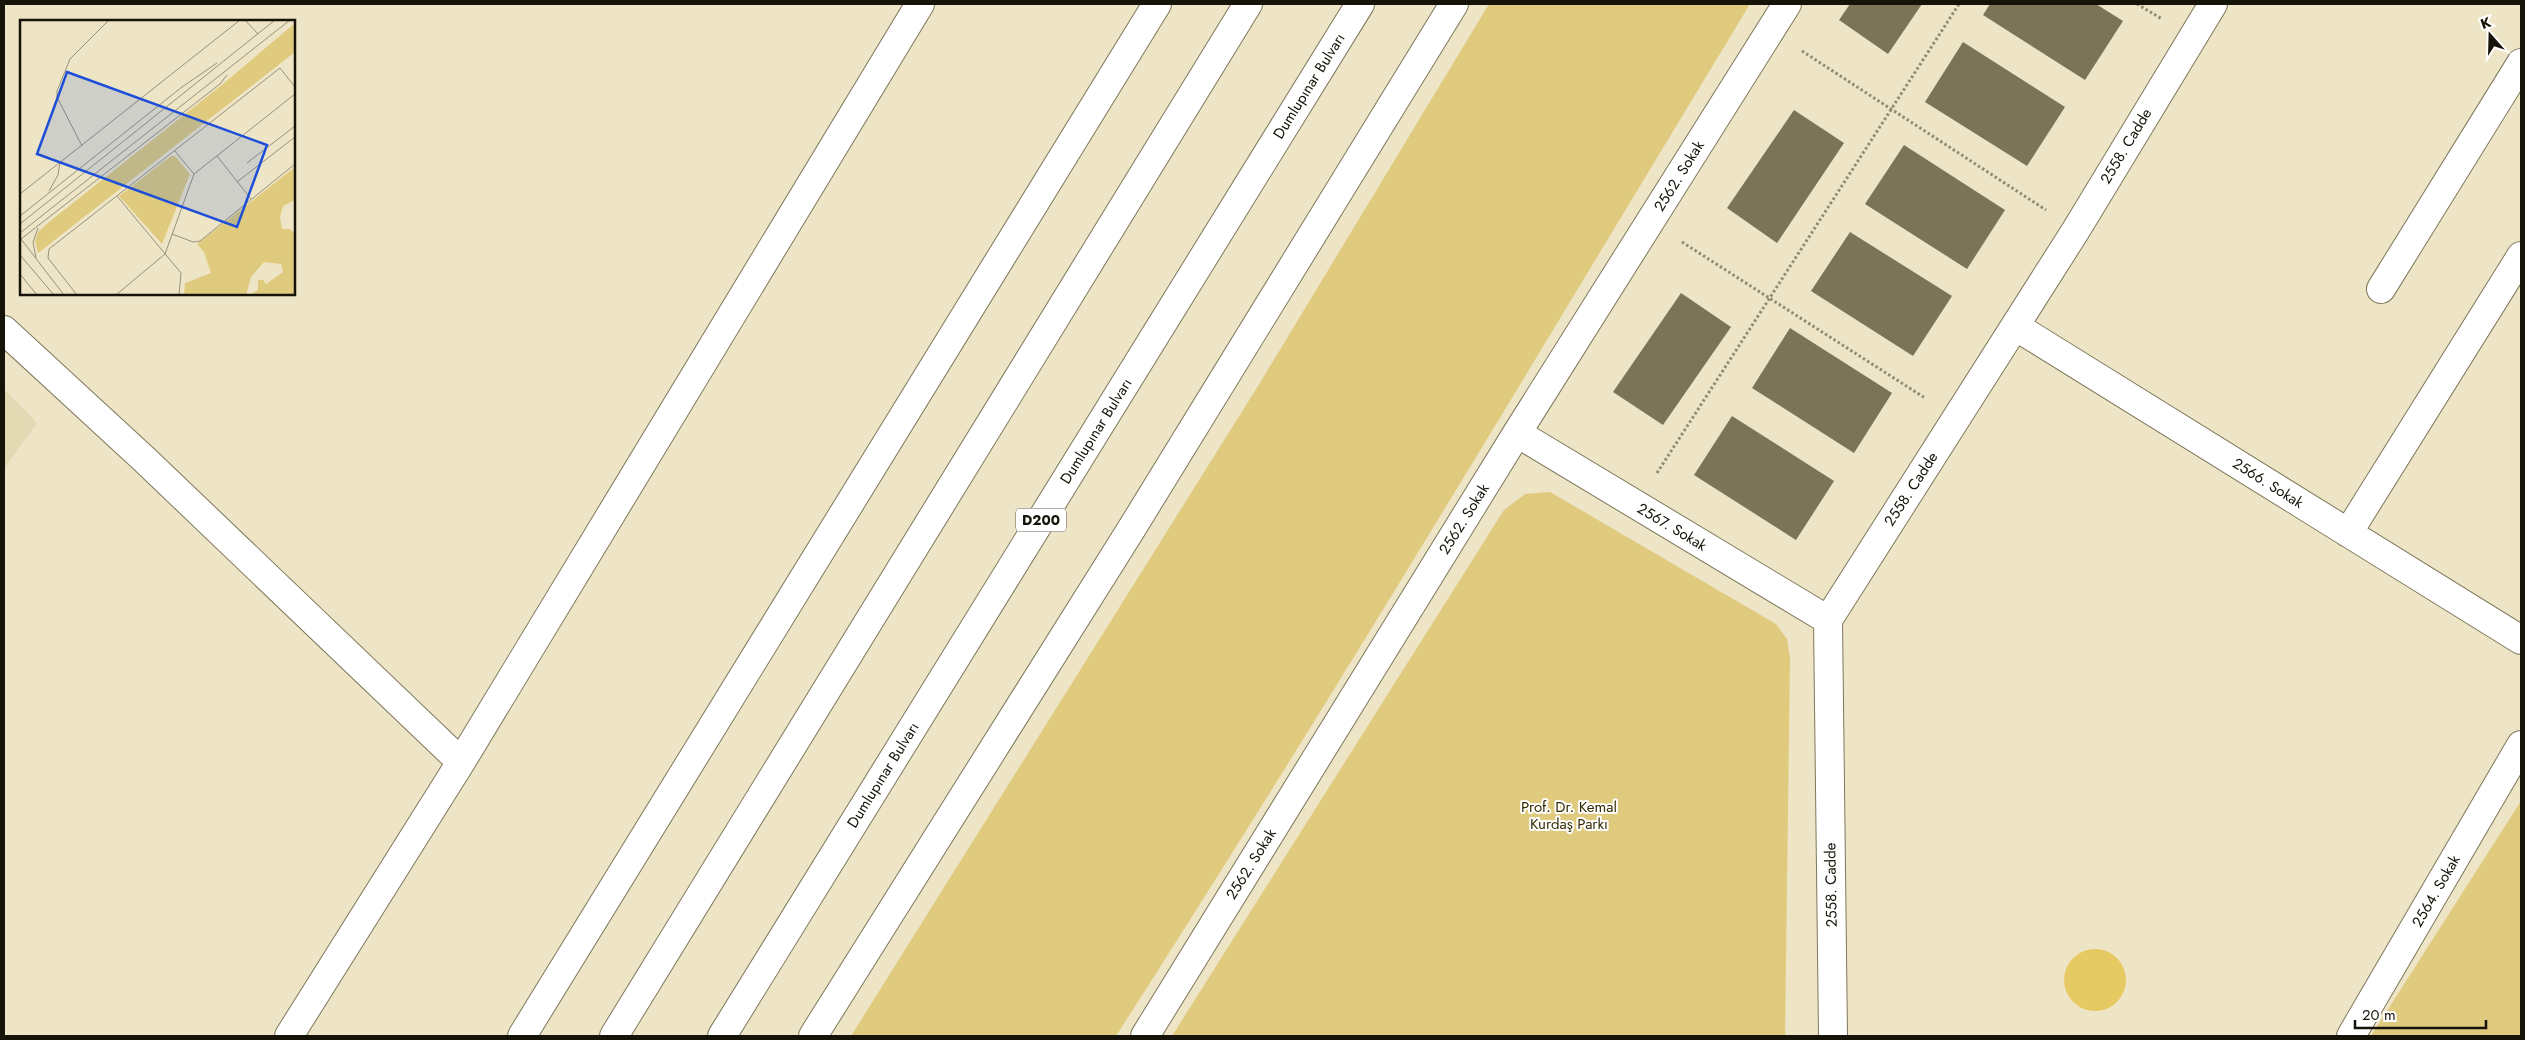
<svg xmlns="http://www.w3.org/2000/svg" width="2525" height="1040" font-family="Jost,sans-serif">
  <rect width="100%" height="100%" fill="#eee5c6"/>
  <path fill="#e3d9b2" d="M4,389L37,423L4,469Z"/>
  <path fill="#dfca7d" d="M1489,4H1750C1541,349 1334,697 1116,1036H851L1258,386Z
    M1550,492L1776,624L1787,639L1790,658L1785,1036H1172L1504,510L1525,494Z
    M2521,801V1036H2371Z"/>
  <path fill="#e5ca64" d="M2064 980a31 31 0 1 1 62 0a31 31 0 1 1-62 0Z"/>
  <path fill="#7b7458" d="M1850,4H1922L1888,54L1839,20Z
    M1990,4H2096L2123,21L2085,80L1983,15Z
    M1963,42L2065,107L2027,166L1925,102Z
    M1794,110L1844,143L1777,243L1727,208Z
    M1904,145L2005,210L1967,269L1865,204Z
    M1850,232L1952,296L1913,356L1811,291Z
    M1681,293L1731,327L1663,425L1613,392Z
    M1790,328L1892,393L1854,453L1752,388Z
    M1732,416L1834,481L1796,540L1694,475Z"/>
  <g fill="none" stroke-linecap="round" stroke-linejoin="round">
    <defs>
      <path id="minor" d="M2381,289L2521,63
        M2015,326L2521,640
        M4,330L144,459L461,762
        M1517,433L1828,620
        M2348,533L2521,256
        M289,1036L461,762L920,4
        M1145,1036L1517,433L1787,4
        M1833,1036L1828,620L2076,230L2213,4
        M2351,1036L2521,745"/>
      <path id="highway" d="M522,1036L1157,4
        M614,1036L1248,4
        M722,1036L1360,4
        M813,1036L1132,528L1454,4"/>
    </defs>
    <use href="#minor" stroke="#7f775b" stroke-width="30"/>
    <use href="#highway" stroke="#7f775b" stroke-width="30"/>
    <path stroke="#918b74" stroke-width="3" stroke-dasharray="2.5 2.5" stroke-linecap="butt" d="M2137,4L2162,19
      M1802,51L2046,210
      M1682,242L1925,398
      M1657,473L1959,4"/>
    <use href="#minor" stroke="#fff" stroke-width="28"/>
    <use href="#highway" stroke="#fff" stroke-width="28"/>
  </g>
  <g text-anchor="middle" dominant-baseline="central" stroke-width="4" stroke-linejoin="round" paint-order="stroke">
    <rect fill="#fff" stroke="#5c5a52" stroke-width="1" x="1016" y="508.5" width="50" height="23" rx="4"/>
    <g font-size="14" font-weight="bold" fill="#161308">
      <text x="1041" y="520">D200</text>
    </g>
    <g font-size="15" fill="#161308" stroke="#fff">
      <text transform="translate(1309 86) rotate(-58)">Dumlupınar Bulvarı</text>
      <text transform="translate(2126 146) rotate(-59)">2558. Cadde</text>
      <text transform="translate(1679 176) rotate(-58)">2562. Sokak</text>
      <text transform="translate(1096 431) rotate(-58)">Dumlupınar Bulvarı</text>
      <text transform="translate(2268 483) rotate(32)">2566. Sokak</text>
      <text transform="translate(1911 489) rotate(-57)">2558. Cadde</text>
      <text transform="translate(1464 519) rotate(-58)">2562. Sokak</text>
      <text transform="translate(1672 527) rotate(31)">2567. Sokak</text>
      <text transform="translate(883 775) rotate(-58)">Dumlupınar Bulvarı</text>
      <text transform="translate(1251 864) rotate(-58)">2562. Sokak</text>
      <text transform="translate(1831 885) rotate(-91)">2558. Cadde</text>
      <text transform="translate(2436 891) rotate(-60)">2564. Sokak</text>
    </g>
    <g font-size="15" fill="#352a00" stroke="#fff">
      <text x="1569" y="807">Prof. Dr. Kemal<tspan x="1569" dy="17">Kurdaş Parkı</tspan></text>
    </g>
  </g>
  <g transform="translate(20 20)">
    <rect width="275" height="275" fill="#eee5c6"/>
    <path d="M275,3V32L18,233L15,221L18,212L29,202L203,64ZM151,136H155L170,154L142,224L99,176ZM275,147V180L263,186L260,197L262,209H270L275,214V275H230L238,270V260H243L246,264L263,252L261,244L244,242L231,257L226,275H164L165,263L191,253L184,232L177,224Z" fill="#dfca7d"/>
    <path fill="none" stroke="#98917a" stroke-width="1" d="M225,0L238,14M62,126L37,77V71L50,39L89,0M154,130L174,154M197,136L231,179M227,143L275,106M217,162L275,117M29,171L38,155L40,142M0,174L220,0M97,176L161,253L159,275M0,196L162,67L197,43M0,204L255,0M0,213L270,0M152,214L173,222L180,221L275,144M1,219L44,275M1,219L200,64L207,55M0,235L34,275M16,238L13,222L18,208M0,254L17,275M57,275L28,238L29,229L260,48L275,67M96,275L145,234L174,154L275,74"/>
    <path fill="#1d4ed8" fill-opacity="0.15" stroke="#1d4ed8" stroke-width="2.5" d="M47,52L247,125L217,207L17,134Z"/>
    <rect width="275" height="275" fill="none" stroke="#161308" stroke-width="2.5"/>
  </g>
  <rect width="2525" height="1040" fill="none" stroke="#161308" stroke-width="10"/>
  <g transform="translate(2490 35) rotate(340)" stroke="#ffffff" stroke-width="4" paint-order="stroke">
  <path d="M0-4L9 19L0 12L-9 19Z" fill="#161308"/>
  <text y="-8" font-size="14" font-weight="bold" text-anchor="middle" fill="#161308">K</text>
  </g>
  <path d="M2355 1020v8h131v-8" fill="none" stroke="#161308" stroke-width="2.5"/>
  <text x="2362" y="1020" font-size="15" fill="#161308" stroke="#ffffff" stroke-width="4" paint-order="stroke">20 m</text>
</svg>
